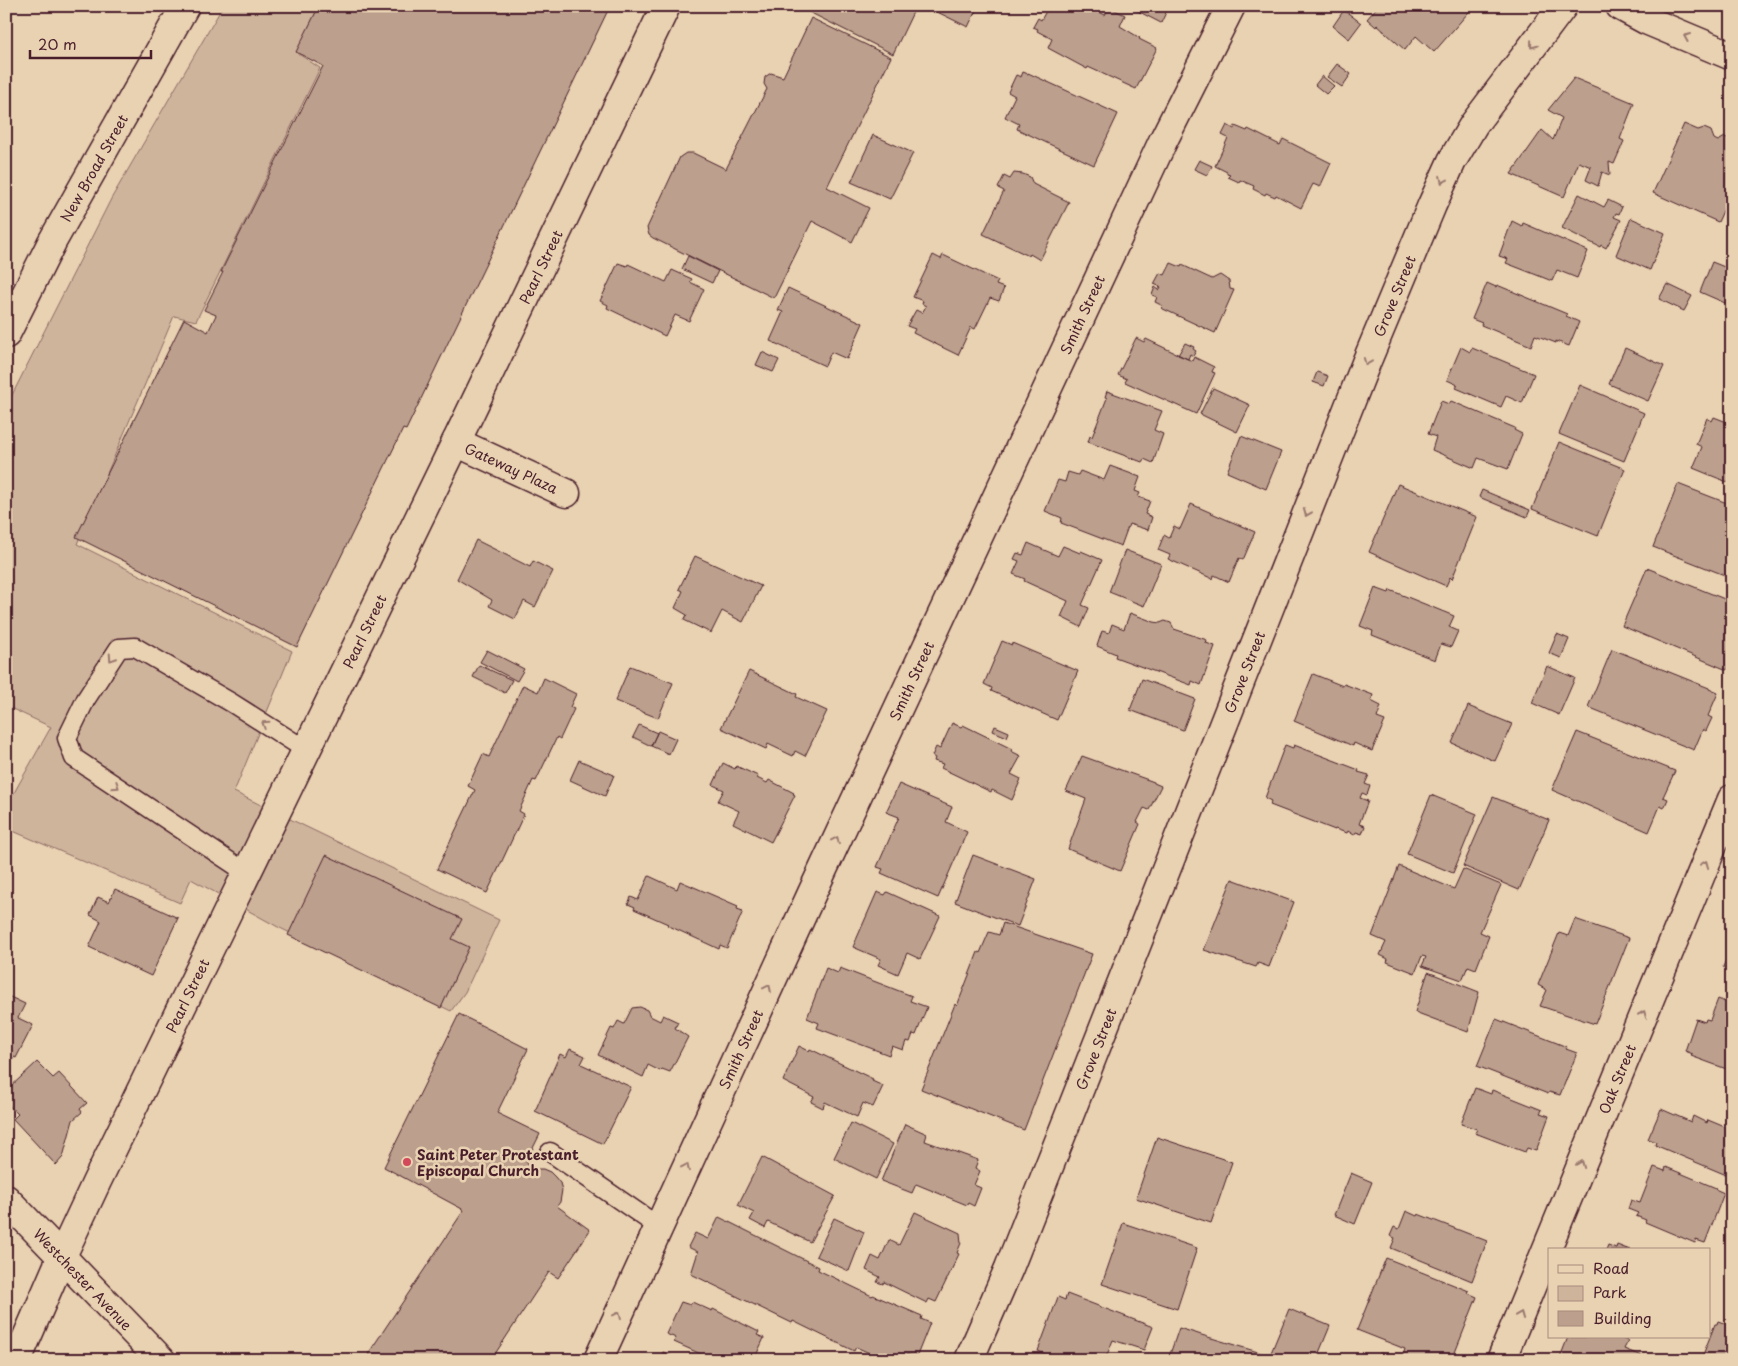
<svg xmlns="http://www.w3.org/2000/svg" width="1738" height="1366" font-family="'Playpen Sans',sans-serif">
  <rect width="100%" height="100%" fill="#e9d2b2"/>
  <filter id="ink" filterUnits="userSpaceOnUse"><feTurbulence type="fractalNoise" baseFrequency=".02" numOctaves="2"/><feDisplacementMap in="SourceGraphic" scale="10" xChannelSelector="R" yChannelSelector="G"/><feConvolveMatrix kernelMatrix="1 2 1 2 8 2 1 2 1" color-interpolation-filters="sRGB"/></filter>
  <g filter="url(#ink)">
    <path fill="#cfb49c" stroke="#8c6a64" d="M223,6H319L297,53L320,68L196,321L174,316L77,544L292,651L234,792L499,920L465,992L451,1011L278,927L191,879L180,903L6,828V807L51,727L6,706V407L111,199Z"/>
    <path fill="#bca08d" stroke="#4a1f2b" d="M319,6H610L406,430L403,429L297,647L76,537L184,319L208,332L216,315L204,310L223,272H221L323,66L296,52Z
      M812,6H916L893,54L809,12Z
      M927,6H978L968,27L927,7Z
      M1049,6H1088L1105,15L1109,7L1125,15L1120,26L1140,38L1139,39L1157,48L1136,89L1088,67L1087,69L1048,48L1052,39L1037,31L1038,29L1033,27L1038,18L1041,20Z
      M1128,6H1169L1161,23Z
      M1378,6H1474L1434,52L1416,36L1405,50L1377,25L1376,27L1367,19Z
      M1344,10L1361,23L1349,39L1333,26Z
      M811,18L891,57L827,187L869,208L852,242L812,221L774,298L653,238L649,235L647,228L680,157L686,153H693L726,169L767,89L764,84L765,77L771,73L783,77Z
      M1337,64L1351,74L1342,87L1327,77Z
      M1023,72L1028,74V73L1118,114L1094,165L1017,129L1019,124L1005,117L1015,96L1008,92L1016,75L1021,77Z
      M1322,76L1334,86L1326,94L1315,85Z
      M1574,78L1634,103L1620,139L1624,141L1614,164L1609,162L1610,175L1602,172L1598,186L1586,180L1591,167L1579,162L1564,197L1511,174L1542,130L1553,140L1562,118L1548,110Z
      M1684,124L1698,130L1704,128L1711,131L1714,139L1718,141L1725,137L1732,140V191L1718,222L1653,193Z
      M1227,125L1234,129L1235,126L1247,131L1248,129L1280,145L1283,139L1331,163L1320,187L1313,184L1301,208L1276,195L1275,197L1266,193L1265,195L1253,189L1254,186L1240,180L1239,182L1228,177L1230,175L1227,174V172L1215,166L1228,138L1222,135Z
      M873,135L913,153L890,199L851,182Z
      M1199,160L1212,166L1207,175L1194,169Z
      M1014,173L1023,174L1030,177L1033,184L1069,202L1040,260L1030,254L1029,256L983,234L1004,191L998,188L1004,176L1010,179Z
      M1579,194L1604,207L1608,200L1622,207L1619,214L1616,213L1614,217L1621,220L1606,248L1601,245L1600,247L1562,228Z
      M1631,218L1665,233L1650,270L1616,255Z
      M1512,221L1522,226L1523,223L1588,251L1577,278L1557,270L1552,281L1506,263L1508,259L1499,256Z
      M933,255L941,259L943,255L998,281L996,285L1004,288L999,301L990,298L975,329L971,327L958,355L913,333L915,329L907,326L916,310L922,313L926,306L922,304L923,301L913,297Z
      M688,256L718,271L712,283L682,269Z
      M1712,262L1732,270V306L1700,292Z
      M618,263L627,266L628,264L666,282L672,270L692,279L690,282L704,289L689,321L675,315L665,336L607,308L608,305L600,301Z
      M1171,263L1181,267L1182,265L1212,279L1220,275L1229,281L1230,289L1234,290L1215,333L1161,308L1163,306L1155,302L1157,297L1152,295L1155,287L1159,290L1161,287L1154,284L1160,273L1165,275Z
      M1487,283L1496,287L1497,285L1567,314L1566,316L1579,322L1569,346L1556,341V343L1535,335L1531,346L1481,325L1482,323L1472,319Z
      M1667,284L1692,296L1684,311L1659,299Z
      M788,288L863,323L847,359L831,352L825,366L770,341L783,312L778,310Z
      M1136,338L1144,342L1146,339L1192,361L1194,357L1214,367L1212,372L1215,373L1196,414L1125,382L1127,379L1118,375Z
      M1185,343L1194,347L1193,349L1196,351L1193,356L1190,354L1188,359L1178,355Z
      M1461,347L1470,352L1472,348L1534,374L1522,403L1506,396L1501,407L1456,388L1458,385L1447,380Z
      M1625,348L1664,366L1648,401L1609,384Z
      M762,352L779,360L773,372L756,365Z
      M1317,372L1328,376L1324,386L1313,382Z
      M1580,385L1644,413L1624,461L1559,434Z
      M1213,388L1250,405L1237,432L1200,414Z
      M1107,391L1162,411L1154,430L1163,434L1153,463L1144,459L1142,462L1088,442L1090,436L1092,437L1107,398L1105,397Z
      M1441,401L1449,404L1451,401L1515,428L1514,430L1522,434L1508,469L1478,458L1474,468L1432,450L1436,437L1428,434Z
      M1714,417L1732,424V484L1693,468L1702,447L1696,444L1707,418L1712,421Z
      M1241,436L1281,452L1266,489L1227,472Z
      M1559,442L1625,469L1598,536L1532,509Z
      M1110,466L1140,477L1135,491L1140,493L1138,497L1150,501L1145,514L1152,517L1148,530L1129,524L1121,546L1061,523L1062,518L1045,511L1058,480L1065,482L1068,472L1078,475L1080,471L1104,480Z
      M1398,484L1477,517L1452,579L1450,577L1446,586L1369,552Z
      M1678,484L1732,505V578L1653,547Z
      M1482,490L1530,510L1527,517L1479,497Z
      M1191,504L1255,532L1243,560L1239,558L1229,582L1214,575L1213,579L1168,559L1170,555L1158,550L1164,535L1169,538L1174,526L1180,529Z
      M476,540L530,567L533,561L553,571L535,607L524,601L515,619L489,606L492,600L457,579Z
      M1028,543L1058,556L1063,546L1080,553L1081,551L1102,560L1082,605L1089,608L1081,627L1061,617L1068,601L1024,581L1025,579L1013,574L1019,561L1014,559L1017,553L1023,555Z
      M1125,550L1161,564L1144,606L1109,592Z
      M695,556L761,586L743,622L722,611L711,633L684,620L687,615L675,608L683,591L679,589Z
      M1647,568L1732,602V658L1727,670L1622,626Z
      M1375,588L1389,593L1390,590L1454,616L1449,627L1458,631L1451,647L1441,644L1435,660L1372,635L1373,631L1360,626Z
      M1130,613L1154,622L1160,623L1165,621L1171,623L1174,629L1207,640L1206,643L1215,646L1201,685L1192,681L1191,685L1115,657L1116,654L1097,646L1102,631L1109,633L1112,624L1124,629Z
      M1557,634L1569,639L1561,658L1549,653Z
      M1002,641L1012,645V643L1078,671L1057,720L991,691L992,688L984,684Z
      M1612,649L1709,688V689L1718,693L1708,716L1712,718L1706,731L1703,729L1694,750L1588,707Z
      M487,650L524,669L517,681L480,662Z
      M479,665L512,680L505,693L473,677Z
      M630,666L673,683L658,718L615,701Z
      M1547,666L1575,678L1559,715L1532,703Z
      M749,671L797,694L796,697L827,711L805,756L795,751L793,756L768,744L766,749L721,728Z
      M1313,674L1343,686L1344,684L1373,695L1371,701L1381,706L1377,718L1385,721L1372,751L1354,743L1353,746L1294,721Z
      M544,678L576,694L570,707L574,709L560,739L557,737L536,781L533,780L519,811L524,814L487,893L437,869L475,790L468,786L483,754L489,757L523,685L538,692Z
      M1142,679L1195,699L1183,730L1130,710Z
      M1468,706L1512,724L1495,761L1452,743Z
      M952,723L961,727L963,725L1012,749L1011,751L1021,756L1011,774L1021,779L1012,800L992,790L991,792L941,768L943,764L934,761L935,758L932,756L936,747L940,749Z
      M639,725L657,733L651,746L633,737Z
      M995,726L1009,732L1007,737L993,731Z
      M658,731L676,739L669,754L651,746Z
      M1577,732L1675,771L1663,797L1668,799L1664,808L1660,806L1649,832L1552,790Z
      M1285,745L1293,748L1294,745L1359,770L1358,772L1369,775L1365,784L1370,786L1367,795L1362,793L1360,798L1368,801L1359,824L1365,826L1362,834L1356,832L1354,835L1348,831L1347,833L1335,829V830L1270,805L1271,801L1265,798Z
      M1082,756L1154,782V783L1161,786L1149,810L1144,808L1137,822L1140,824L1120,871L1068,849L1086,799L1066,791Z
      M579,760L614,775L605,796L570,780Z
      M723,763L735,769L736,766L758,776L757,778L767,783L769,780L794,793L793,794L795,795L771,842L733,823L739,811L718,801L724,790L713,785Z
      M899,784L952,807L946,822L967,832L938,898L881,873L883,869L877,867L899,817L886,812Z
      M1431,795L1477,814L1453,873L1407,854Z
      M1493,797L1549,820L1519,890L1463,866Z
      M326,855L462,919L452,939L469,947L441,1008L288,935Z
      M973,855L1036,879L1018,926L955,902Z
      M1399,866L1454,889L1463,869L1501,885L1480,932L1489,936L1476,969L1468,966L1462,980L1422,966L1426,957L1422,956L1415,973L1387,962L1388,959L1380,955L1386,942L1372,936Z
      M649,876L677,889L680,881L738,906L737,909L743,911L727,948L720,945L719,949L667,925L668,924L634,909L635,907L628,904L631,897L638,900Z
      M1232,879L1294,902L1269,967L1258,963L1256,967L1204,950Z
      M115,889L178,918L151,976L89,947L101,921L90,915L98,897L109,902Z
      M877,892L885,895L887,892L940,916L920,959L907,953L898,974L878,965L881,959L853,947Z
      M1575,919L1629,938L1595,1024L1540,1006L1547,990L1538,985L1559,933L1568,936Z
      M1003,923L1092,954L1024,1130L921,1089L955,1004L957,1006L978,952L980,953L989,932L999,935Z
      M1732,945V970L1723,967Z
      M826,968L838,973L840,968L912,996L910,1001L927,1007L916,1035L913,1034L910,1042L906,1041L903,1050L892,1046L889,1055L817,1028L819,1023L807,1018Z
      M1428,972L1479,992L1468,1032L1415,1012Z
      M6,995L25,1004L18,1018L33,1025L16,1058L14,1057L9,1067L11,1068L6,1079Z
      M1727,997L1732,999V1071L1691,1056L1693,1054L1685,1051L1696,1019L1705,1022L1706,1019L1710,1020L1718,999L1725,1002Z
      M640,1007L647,1010L650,1016L660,1021L663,1015L678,1022L675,1028L688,1037L670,1072L662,1069L660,1071L648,1065L643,1077L598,1055L611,1028L614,1029L618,1021L624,1024L632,1008Z
      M459,1014L528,1049L497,1113L540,1134L526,1162L532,1169H543L550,1172L555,1177L560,1183L562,1190L560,1202L557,1206L590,1230L558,1278L549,1272L491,1360H377L368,1354L464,1210L384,1167Z
      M1496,1019L1567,1047L1566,1049L1577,1053L1560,1095L1549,1092L1548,1094L1477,1066Z
      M799,1046L809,1051L810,1049L873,1079L872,1081L883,1086L873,1107L863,1103L857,1117L825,1102L823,1108L811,1102L814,1097L783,1081Z
      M570,1049L585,1056L581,1064L631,1087L603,1144L535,1111L560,1054L566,1057Z
      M37,1062L53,1078L59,1073L87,1103L80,1109L82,1112L73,1120L63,1157L56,1165L13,1119L18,1114L6,1103V1091Z
      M1475,1088L1491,1094L1492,1090L1542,1110L1540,1113L1549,1116L1536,1151L1527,1148L1525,1152L1475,1133L1477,1129L1461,1124Z
      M1661,1109L1691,1122L1693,1116L1707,1123L1708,1120L1732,1130V1174L1725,1171L1724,1174L1655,1145L1656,1142L1648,1139Z
      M851,1123L893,1144L876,1179L834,1158Z
      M905,1124L927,1134L925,1141L978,1160L975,1168L980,1171L974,1185L981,1188L974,1206L968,1203L967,1205L916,1184L912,1193L881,1181Z
      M1157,1137L1232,1162L1211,1223L1136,1198Z
      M762,1157L835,1196L810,1242L768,1222L765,1228L750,1220L754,1213L738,1205Z
      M1654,1167L1665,1171L1666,1167L1716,1188L1715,1189L1724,1193L1705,1243L1696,1240L1695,1243L1645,1222L1646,1220L1636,1216L1638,1213L1628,1209L1631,1200L1640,1203Z
      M1351,1173L1372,1182L1355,1224L1334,1215Z
      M1406,1211L1417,1216L1418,1214L1487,1241L1472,1281L1391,1248L1395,1238L1390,1236L1394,1227L1399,1229Z
      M915,1212L960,1233L961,1243L957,1253L959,1254L936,1302L929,1299L927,1303L884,1282L883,1284L877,1282L880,1277L866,1270L872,1256L880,1260L889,1240L899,1245Z
      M719,1217L819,1267L818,1270L872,1296L873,1295L922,1316L921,1319L930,1323L916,1358L907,1354L905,1360H885L856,1347L854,1351L793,1321L792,1323L691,1274L698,1252L688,1247L695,1233L708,1239Z
      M834,1218L864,1232L849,1271L816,1256Z
      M1123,1223L1197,1248L1177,1309L1102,1284Z
      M1608,1245L1616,1248L1617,1245L1630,1250H1606Z
      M1386,1258L1469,1291L1468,1293L1477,1297L1452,1360H1432L1424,1357L1423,1360H1377L1380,1353L1402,1359L1405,1349L1357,1330Z
      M1067,1294L1153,1327L1144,1350L1113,1340L1105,1360H1060L1038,1351L1058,1297L1065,1300Z
      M681,1302L690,1305L692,1302L712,1311L713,1309L759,1332L757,1335L764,1338L754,1360H714L674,1342L676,1338L666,1334Z
      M1289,1309L1330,1326L1316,1360H1268Z
      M1718,1321L1732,1326V1360H1701L1715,1324H1717Z
      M1179,1328L1208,1337L1268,1355L1266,1360H1168Z
      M1568,1337H1618L1628,1341L1624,1349L1644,1357L1643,1360H1559Z
      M663,1352L680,1360H659Z"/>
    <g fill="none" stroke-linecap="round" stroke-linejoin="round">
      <defs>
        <path id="service" d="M247,873L74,758L67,738L86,699L119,648L135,647L232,703L306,750
          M550,1152L659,1227"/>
        <g id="minor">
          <path id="s1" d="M6,334L52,242L185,6"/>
          <path id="s2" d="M456,442L566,493"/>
          <path id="s3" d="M598,1360L812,893L1163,141L1231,6"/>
          <path id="s4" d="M969,1360L1009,1268L1366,363L1432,205L1452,161L1474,124L1563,6"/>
          <path id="s5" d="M1501,1360L1732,799"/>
        </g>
        <g id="tertiary">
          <path d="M1620,6L1646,20L1732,56"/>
          <path id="s6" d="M62,1256L97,1181L456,442L666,6"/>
        </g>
        <g id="secondary">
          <path id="s7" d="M6,1199L161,1360"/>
          <path d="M17,1360L62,1256"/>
        </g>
      </defs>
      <use href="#service" stroke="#4a1f2b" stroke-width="21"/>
      <use href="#minor" stroke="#4a1f2b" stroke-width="31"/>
      <use href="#tertiary" stroke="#4a1f2b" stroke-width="31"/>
      <use href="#secondary" stroke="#4a1f2b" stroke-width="31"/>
      <use href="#service" stroke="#e9d2b2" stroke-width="18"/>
      <use href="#minor" stroke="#e9d2b2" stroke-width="28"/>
      <use href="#tertiary" stroke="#e9d2b2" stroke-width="28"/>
      <use href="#secondary" stroke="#e9d2b2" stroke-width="28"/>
    </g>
    <defs><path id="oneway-chevron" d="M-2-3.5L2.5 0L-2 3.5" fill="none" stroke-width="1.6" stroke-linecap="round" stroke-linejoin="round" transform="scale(1.25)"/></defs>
    <g stroke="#9a786e">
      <use href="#oneway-chevron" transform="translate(1687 37) rotate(-157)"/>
      <use href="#oneway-chevron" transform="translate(1533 45) rotate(128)"/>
      <use href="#oneway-chevron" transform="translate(1443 180) rotate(115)"/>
      <use href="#oneway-chevron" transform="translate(1367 362) rotate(112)"/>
      <use href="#oneway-chevron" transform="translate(1307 513) rotate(112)"/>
      <use href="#oneway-chevron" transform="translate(112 658) rotate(123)"/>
      <use href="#oneway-chevron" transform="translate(265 724) rotate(-147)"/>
      <use href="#oneway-chevron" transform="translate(116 786) rotate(34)"/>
      <use href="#oneway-chevron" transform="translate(836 840) rotate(-65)"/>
      <use href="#oneway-chevron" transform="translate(1705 864) rotate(-68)"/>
      <use href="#oneway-chevron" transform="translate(768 988) rotate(-65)"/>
      <use href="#oneway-chevron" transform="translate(1643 1014) rotate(-68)"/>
      <use href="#oneway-chevron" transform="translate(1581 1164) rotate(-68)"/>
      <use href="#oneway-chevron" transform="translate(686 1167) rotate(-65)"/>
      <use href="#oneway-chevron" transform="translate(618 1315) rotate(-65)"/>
      <use href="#oneway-chevron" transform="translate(1520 1315) rotate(-68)"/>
    </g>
  </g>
  <circle fill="#d1495b" stroke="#e9d2b2" stroke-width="2" cx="407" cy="1162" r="5"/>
  <g text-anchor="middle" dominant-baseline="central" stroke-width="5" stroke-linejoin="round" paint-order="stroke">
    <g font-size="14" fill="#4a1f2b" stroke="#e9d2b2">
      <text stroke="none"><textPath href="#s1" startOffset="188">New Broad Street</textPath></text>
      <text stroke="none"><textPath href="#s6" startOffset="1099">Pearl Street</textPath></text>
      <text stroke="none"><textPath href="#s4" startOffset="1146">Grove Street</textPath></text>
      <text stroke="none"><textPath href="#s3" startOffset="1152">Smith Street</textPath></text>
      <text stroke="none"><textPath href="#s2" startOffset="61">Gateway Plaza</textPath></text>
      <text stroke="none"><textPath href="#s6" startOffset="694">Pearl Street</textPath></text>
      <text stroke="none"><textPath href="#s4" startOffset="741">Grove Street</textPath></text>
      <text stroke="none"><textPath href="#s3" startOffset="748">Smith Street</textPath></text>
      <text stroke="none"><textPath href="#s6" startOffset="289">Pearl Street</textPath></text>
      <text stroke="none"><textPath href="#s3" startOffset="342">Smith Street</textPath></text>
      <text stroke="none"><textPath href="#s4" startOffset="336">Grove Street</textPath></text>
      <text stroke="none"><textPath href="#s5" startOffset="304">Oak Street</textPath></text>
      <text stroke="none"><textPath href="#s7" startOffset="111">Westchester Avenue</textPath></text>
    </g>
    <g font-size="14" font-weight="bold" fill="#4a1f2b" stroke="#e9d2b2" text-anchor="start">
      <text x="417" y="1154">Saint Peter Protestant<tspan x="417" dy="16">Episcopal Church</tspan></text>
    </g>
  </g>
  <rect width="1738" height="1366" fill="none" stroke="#e9d2b2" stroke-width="25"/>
  <rect x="12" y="12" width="1713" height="1341" fill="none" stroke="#4a1f2b" stroke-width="2" filter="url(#ink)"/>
  <rect x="1548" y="1248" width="162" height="90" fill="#e9d2b2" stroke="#a98a7c"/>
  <rect x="1558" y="1265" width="25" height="8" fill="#e9d2b2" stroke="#a98a7c"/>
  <text x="1593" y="1274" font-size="15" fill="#4a1f2b">Road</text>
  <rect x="1558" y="1286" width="25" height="15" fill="#cfb49c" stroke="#a98a7c"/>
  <text x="1593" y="1298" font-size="15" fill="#4a1f2b">Park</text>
  <rect x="1558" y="1311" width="25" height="15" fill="#bca08d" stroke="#a98a7c"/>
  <text x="1593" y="1324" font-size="15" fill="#4a1f2b">Building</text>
  <path d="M30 50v8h121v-8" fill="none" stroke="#4a1f2b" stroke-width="2.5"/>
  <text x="38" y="50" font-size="15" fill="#4a1f2b" stroke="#e9d2b2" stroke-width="4" paint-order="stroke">20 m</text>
</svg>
